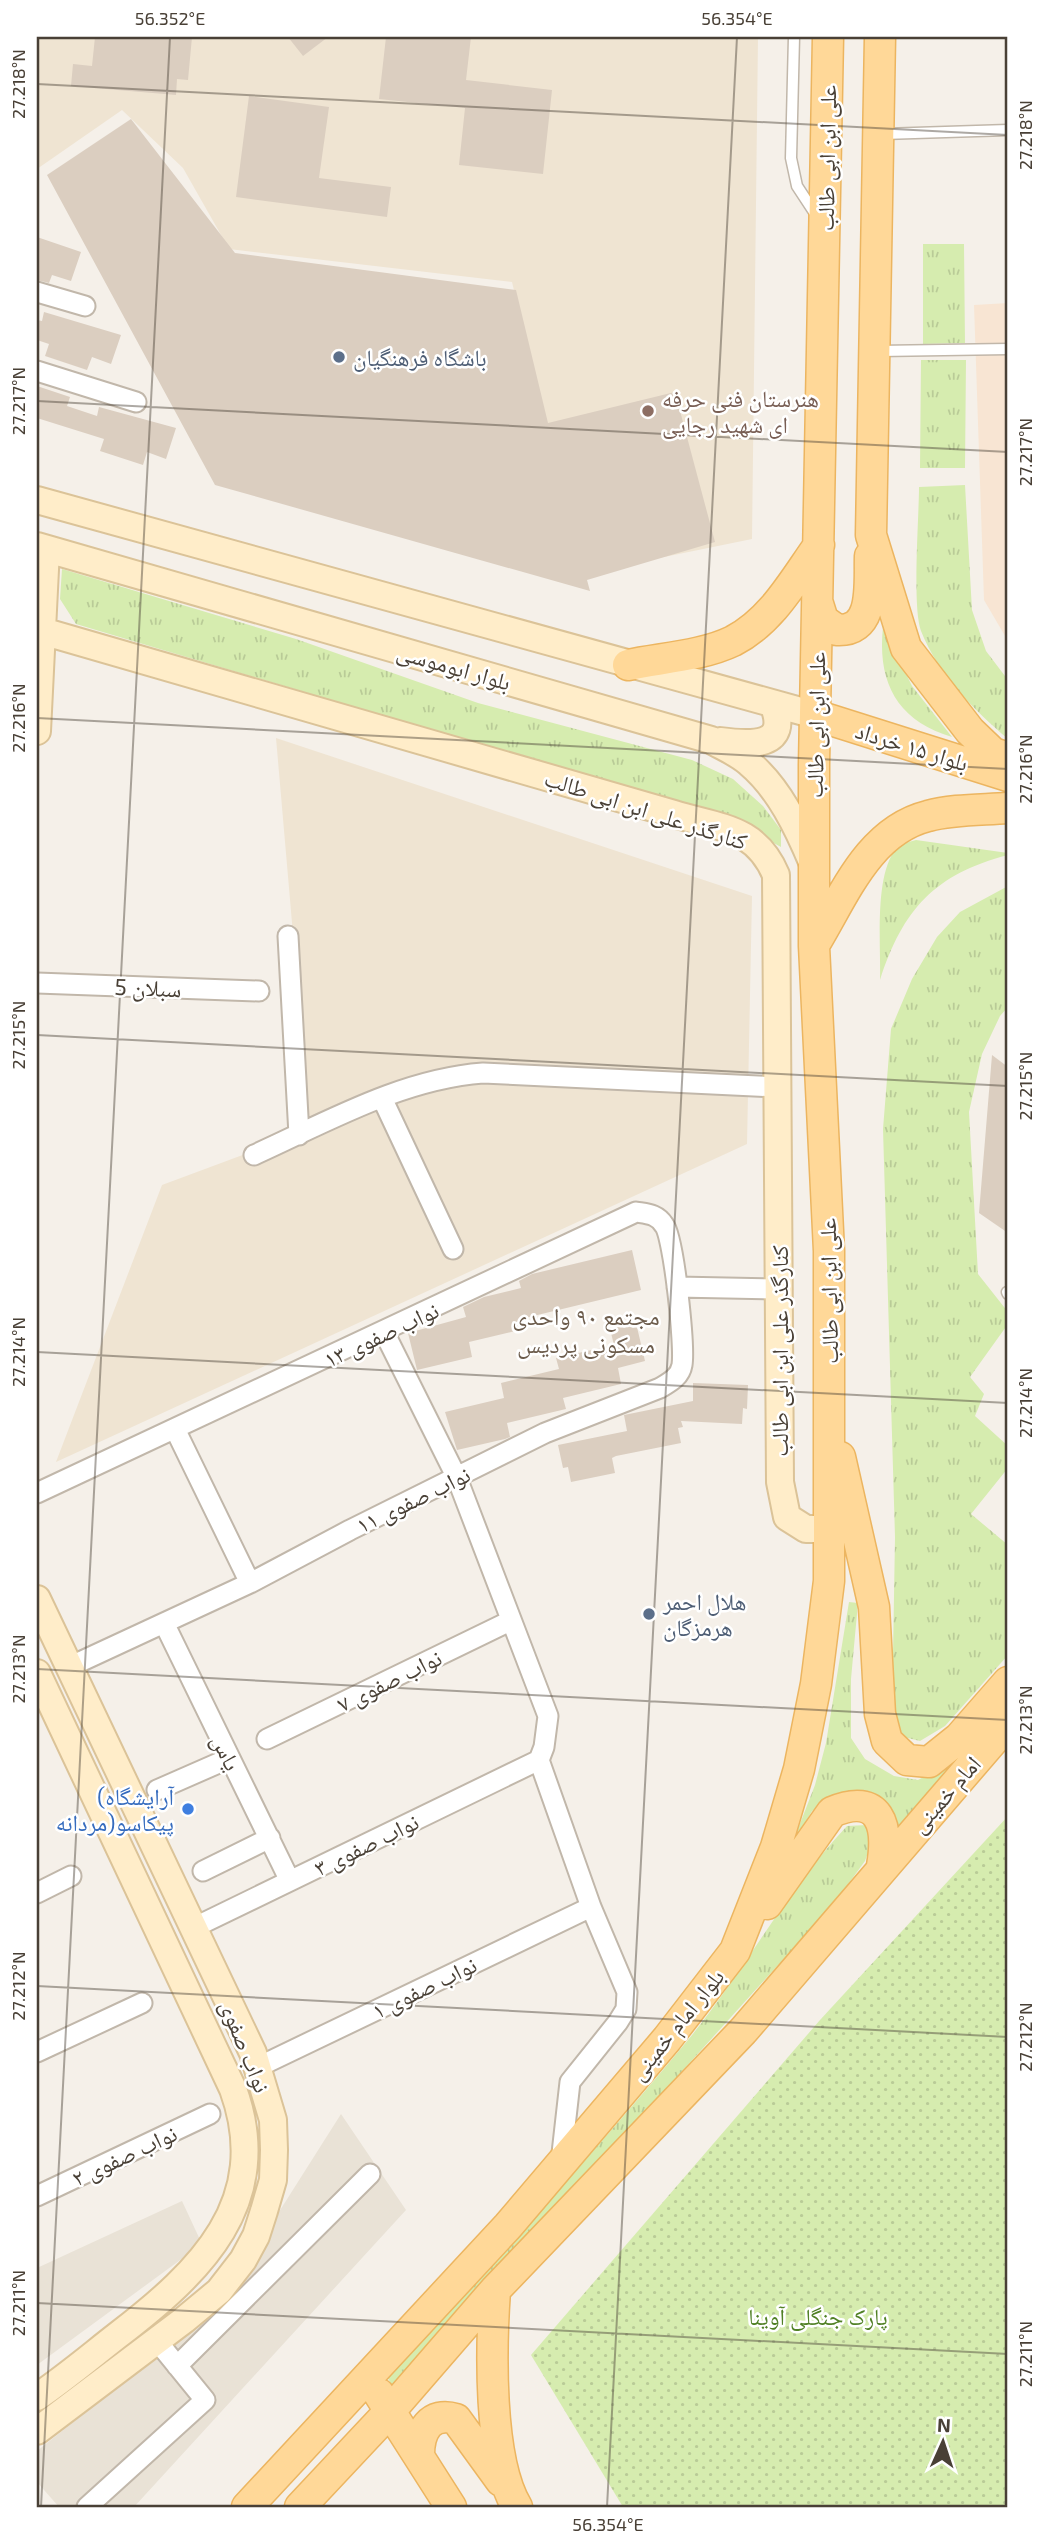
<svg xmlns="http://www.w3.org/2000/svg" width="1045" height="2544" font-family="'Exo 2','Noto Naskh Arabic',sans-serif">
  <defs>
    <pattern id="grass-tufts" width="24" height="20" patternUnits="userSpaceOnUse" patternTransform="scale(1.75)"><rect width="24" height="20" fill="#d6ecaf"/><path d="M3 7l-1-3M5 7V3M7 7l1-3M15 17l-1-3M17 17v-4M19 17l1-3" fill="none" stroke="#b9cb97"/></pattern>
    <pattern id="park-dots" width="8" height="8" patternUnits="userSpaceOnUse" patternTransform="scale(1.75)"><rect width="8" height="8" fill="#d6ecaf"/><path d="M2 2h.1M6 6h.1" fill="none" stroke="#b9cb97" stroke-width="1.8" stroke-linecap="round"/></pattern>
  </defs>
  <rect width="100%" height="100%" fill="#f5f0e9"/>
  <path fill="#e9e2d6" d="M341,2114L406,2210L134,2507H59L37,2482V2451L220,2305Z
    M182,2201L202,2244L37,2365V2268Z"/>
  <path fill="#f8e5d3" d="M1008,303V641L984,600L974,305Z"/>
  <path fill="#efe4d2" d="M37,37H758L752,539L581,574L512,282L229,249L183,168L122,110L37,169Z
    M276,738L752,896L747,1144L56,1462L162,1185L310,1130Z"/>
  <path fill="url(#grass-tufts)" d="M923,244H964L965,343L923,344Z
    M921,360H966L965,468H920Z
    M965,485L972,610L986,651L1008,680V739C974,710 938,674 921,631C912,607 919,517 919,487Z
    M62,569L296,639L478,703L692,760L733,779L763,806L781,830V847L770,841L757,827L76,624L60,599Z
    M883,627L912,686L952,737C897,721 877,682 883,627Z
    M916,840L1008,853V855C935,874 903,909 880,980C881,946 874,875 896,849C900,844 909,842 916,840Z
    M1008,886V1007L1000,1016L982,1054L969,1112L978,1274L1008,1312V1324L970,1377L984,1394L975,1416L1008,1446V1468L971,1514L1008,1545V1655L945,1726L920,1741L900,1736L892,1714L895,1537L883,1129L891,1029L912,979L937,937L960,912Z
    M849,1602L858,1603L851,1679V1738L865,1759L894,1776L918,1780L937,1770L977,1737L895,1833L829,1801L812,1811L791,1847L815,1785L826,1743Z
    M867,1825L873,1838L865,1861L835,1902L394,2390L388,2378C489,2266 592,2156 688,2040C745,1971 784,1893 847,1826Z"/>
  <path fill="url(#park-dots)" d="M1008,1816V2507H623L531,2355L820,2020Z"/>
  <path fill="#dbcec0" d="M95,37H192L188,80L177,79L176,95L71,86L73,64L92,66Z
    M288,37H328L303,56Z
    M386,37H471L466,80L552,90L543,174L459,165L465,108L379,99Z
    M249,96L329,107L319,178L391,187L387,217L236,197Z
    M131,119L235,253L516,290L548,423L675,392L715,542L587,580L590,591L215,485L47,175Z
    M37,237L81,252L71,281L52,275L49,283L37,280Z
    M44,312L121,335L111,364L92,357L87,370L45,356L49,344L37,340V320L42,321Z
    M37,386L70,397L67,406L97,416L99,407L176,428L166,459L147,452L143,465L100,451L104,439L37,418Z
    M992,1055L1008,1067V1233L979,1213Z
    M632,1250L641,1290L525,1318L528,1328L469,1342L472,1357L417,1370L408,1333L466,1317L463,1307L484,1297L521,1288L519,1281L532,1274Z
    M636,1323L645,1361L618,1368L621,1384L563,1398L566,1409L507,1423L510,1437L505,1439L457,1450L445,1412L504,1398L501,1383L559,1369L556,1358L614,1345L610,1329Z
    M693,1383L748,1385L747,1409L743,1408L742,1424L681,1421L683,1427L678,1428L681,1443L616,1456L612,1458L615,1473L571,1482L568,1467L563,1468L558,1445L627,1431L624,1415L693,1401Z"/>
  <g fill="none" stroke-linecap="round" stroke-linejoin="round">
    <defs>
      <path id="lane" d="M794,37L791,158L797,186L818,218
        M883,134L1008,130
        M879,351L1008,349
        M1007,1292L1008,1294"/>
      <path id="street" d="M37,292L85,306
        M37,371L136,402
        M288,936L299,1135
        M37,983L259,991
        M382,1098L453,1249
        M254,1155C327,1122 402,1079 483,1073L777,1087
        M677,1287L778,1289
        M384,1332L457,1478L548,1716L544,1747L539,1760L591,1907L627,1992L626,2009L618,2022L570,2082L561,2162
        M175,1429L250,1583
        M37,1493L636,1212C648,1214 657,1214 664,1225C674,1237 685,1347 682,1365C680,1377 670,1382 660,1388L545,1433L350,1530L250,1583L69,1667
        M164,1623L290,1881
        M267,1739L510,1621
        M157,1790L230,1758
        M203,1871L270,1838
        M37,1893L71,1876
        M193,1928L539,1760
        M37,2052L142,2003
        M258,2067L591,1907
        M37,2196L210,2114
        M177,2366L370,2174
        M87,2507L205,2400L157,2341"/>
      <path id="secondary" d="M37,500L815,715
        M37,546L711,740C723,747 738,753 749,763C779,788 798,828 813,864
        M42,631L674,814C720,828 756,827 776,875L780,1482L787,1517L806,1529H827
        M37,731L46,549
        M720,741C750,745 791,748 773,704
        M37,1599L253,2053L273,2120L274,2150L273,2180L264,2211L256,2236L243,2260L219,2291L184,2320L37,2431
        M37,1673L233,2089C274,2202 200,2272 118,2335C91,2356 65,2378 37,2397"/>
      <path id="primary" d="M880,37L871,535L906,648L970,731L993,753L1008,758
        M818,604L823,620L837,630C876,632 869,583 870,556
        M628,665C661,658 702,656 733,641C772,621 794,580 819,545
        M815,715L1008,776
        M814,945C844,896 868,831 928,816C953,809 982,810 1008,808
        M840,1457L874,1607L880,1714L887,1741L907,1760L929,1762L959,1738L1008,1682
        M767,1904L832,1812C880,1792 889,1825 882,1866
        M495,2290C491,2346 488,2459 517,2507
        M379,2394L451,2507
        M419,2455C419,2431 430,2411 456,2419L501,2481
        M247,2507L508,2226L667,2039L735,1951L776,1847L799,1769L816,1684L829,1581V1251L814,946V765L828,37
        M300,2507L391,2410L495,2290L743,2031L1008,1723"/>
    </defs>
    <use href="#lane" stroke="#c1b7aa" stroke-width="13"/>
    <use href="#street" stroke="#c1b7aa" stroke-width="23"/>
    <use href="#secondary" stroke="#dbc398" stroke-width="30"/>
    <use href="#primary" stroke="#ecb560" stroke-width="33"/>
    <use href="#lane" stroke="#fff" stroke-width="10"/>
    <use href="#street" stroke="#fff" stroke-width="19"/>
    <use href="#secondary" stroke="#ffedc9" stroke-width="26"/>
    <use href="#primary" stroke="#ffd898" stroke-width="30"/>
  </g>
  <path fill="none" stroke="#494036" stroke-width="2" stroke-opacity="0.45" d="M37,84L1008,135M37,401L1008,452M37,718L1008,769M37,1035L1008,1086M37,1352L1008,1403M37,1669L1008,1720M37,1986L1008,2037M37,2303L1008,2354M41,2507L170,37M607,2507L737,37"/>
  <g fill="#5c6f8a" stroke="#fff" stroke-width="2.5">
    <circle cx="339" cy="357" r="7"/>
    <circle cx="649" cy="1614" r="7"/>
  </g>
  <circle fill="#8d6e63" stroke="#fff" stroke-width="2.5" cx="648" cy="411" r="7"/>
  <circle fill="#3f7fe0" stroke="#fff" stroke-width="2.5" cx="188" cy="1809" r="7"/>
  <g text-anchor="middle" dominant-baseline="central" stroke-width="5" stroke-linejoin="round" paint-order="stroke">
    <g font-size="23" fill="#494036" stroke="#fff">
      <text transform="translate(826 158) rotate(-89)">علی ابن ابی طالب</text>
      <text transform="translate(454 666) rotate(16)">بلوار ابوموسی</text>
      <text transform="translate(815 725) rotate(-89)">علی ابن ابی طالب</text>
      <text transform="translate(912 746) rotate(17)">بلوار ۱۵ خرداد</text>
      <text transform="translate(646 809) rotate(18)">کنارگذر علی ابن ابی طالب</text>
      <text transform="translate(148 987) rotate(2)">سبلان 5</text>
      <text transform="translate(828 1291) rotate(-91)">علی ابن ابی طالب</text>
      <text transform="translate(381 1334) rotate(-25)">نواب صفوی ۱۳</text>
      <text transform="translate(779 1351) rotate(-90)">کنارگذر علی ابن ابی طالب</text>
      <text transform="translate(413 1499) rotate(-26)">نواب صفوی ۱۱</text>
      <text transform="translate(389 1680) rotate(-26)">نواب صفوی ۷</text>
      <text transform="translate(227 1752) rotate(64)">یاس</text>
      <text transform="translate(945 1794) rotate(-49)">امام خمینی</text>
      <text transform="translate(366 1844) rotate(-26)">نواب صفوی ۳</text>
      <text transform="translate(424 1987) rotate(-26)">نواب صفوی ۱</text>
      <text transform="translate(676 2024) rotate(-51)">بلوار امام خمینی</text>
      <text transform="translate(246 2046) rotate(68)">نواب صفوی</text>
      <text transform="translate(124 2155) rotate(-25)">نواب صفوی ۲</text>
    </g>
    <g font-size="23" fill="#4e5e75" stroke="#fff" text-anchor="start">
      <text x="353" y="357">باشگاه فرهنگیان</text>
      <text x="663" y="1601">هلال احمر<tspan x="663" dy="26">هرمزگان</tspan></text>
    </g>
    <g font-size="23" fill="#785e54" stroke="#fff" text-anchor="start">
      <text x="662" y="398">هنرستان فنی حرفه<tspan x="662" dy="26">ای شهید رجایی</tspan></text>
    </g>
    <g font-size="23" fill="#366cbe" stroke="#fff" text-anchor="end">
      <text x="174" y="1796">(آرایشگاه<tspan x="174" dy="26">پیکاسو(مردانه</tspan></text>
    </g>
    <g font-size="23" fill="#508025" stroke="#fff">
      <text x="818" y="2316">پارک جنگلی آوینا</text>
    </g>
    <g font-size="24" fill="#6d5d4d" stroke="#fff">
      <text x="586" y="1315">مجتمع ٩٠ واحدی<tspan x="586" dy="28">مسکونی پردیس</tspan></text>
    </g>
  </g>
  <rect width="1045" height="2544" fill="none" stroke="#ffffff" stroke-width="77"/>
  <g transform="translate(943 2442) rotate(3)" stroke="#ffffff" stroke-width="5" paint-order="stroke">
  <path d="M0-5L12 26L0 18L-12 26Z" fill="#494036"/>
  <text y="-10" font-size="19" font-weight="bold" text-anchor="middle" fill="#494036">N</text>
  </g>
  <rect x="38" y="38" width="968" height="2468" fill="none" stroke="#494036" stroke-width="2.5"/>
  <g font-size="18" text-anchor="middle" fill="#494036">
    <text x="170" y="25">56.352°E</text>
    <text x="737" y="25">56.354°E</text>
    <text transform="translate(19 84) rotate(-90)" y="6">27.218°N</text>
    <text transform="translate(1026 135) rotate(-90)" y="6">27.218°N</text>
    <text transform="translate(19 401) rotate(-90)" y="6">27.217°N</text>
    <text transform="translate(1026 452) rotate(-90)" y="6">27.217°N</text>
    <text transform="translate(19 718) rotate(-90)" y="6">27.216°N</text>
    <text transform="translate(1026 769) rotate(-90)" y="6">27.216°N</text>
    <text transform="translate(19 1035) rotate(-90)" y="6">27.215°N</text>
    <text transform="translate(1026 1086) rotate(-90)" y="6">27.215°N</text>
    <text transform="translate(19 1352) rotate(-90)" y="6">27.214°N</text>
    <text transform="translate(1026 1403) rotate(-90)" y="6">27.214°N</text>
    <text transform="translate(19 1669) rotate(-90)" y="6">27.213°N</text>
    <text transform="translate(1026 1720) rotate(-90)" y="6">27.213°N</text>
    <text transform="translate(19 1986) rotate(-90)" y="6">27.212°N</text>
    <text transform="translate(1026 2037) rotate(-90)" y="6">27.212°N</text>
    <text transform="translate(19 2303) rotate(-90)" y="6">27.211°N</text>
    <text transform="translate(1026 2354) rotate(-90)" y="6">27.211°N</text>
    <text x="608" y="2531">56.354°E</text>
  </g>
</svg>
